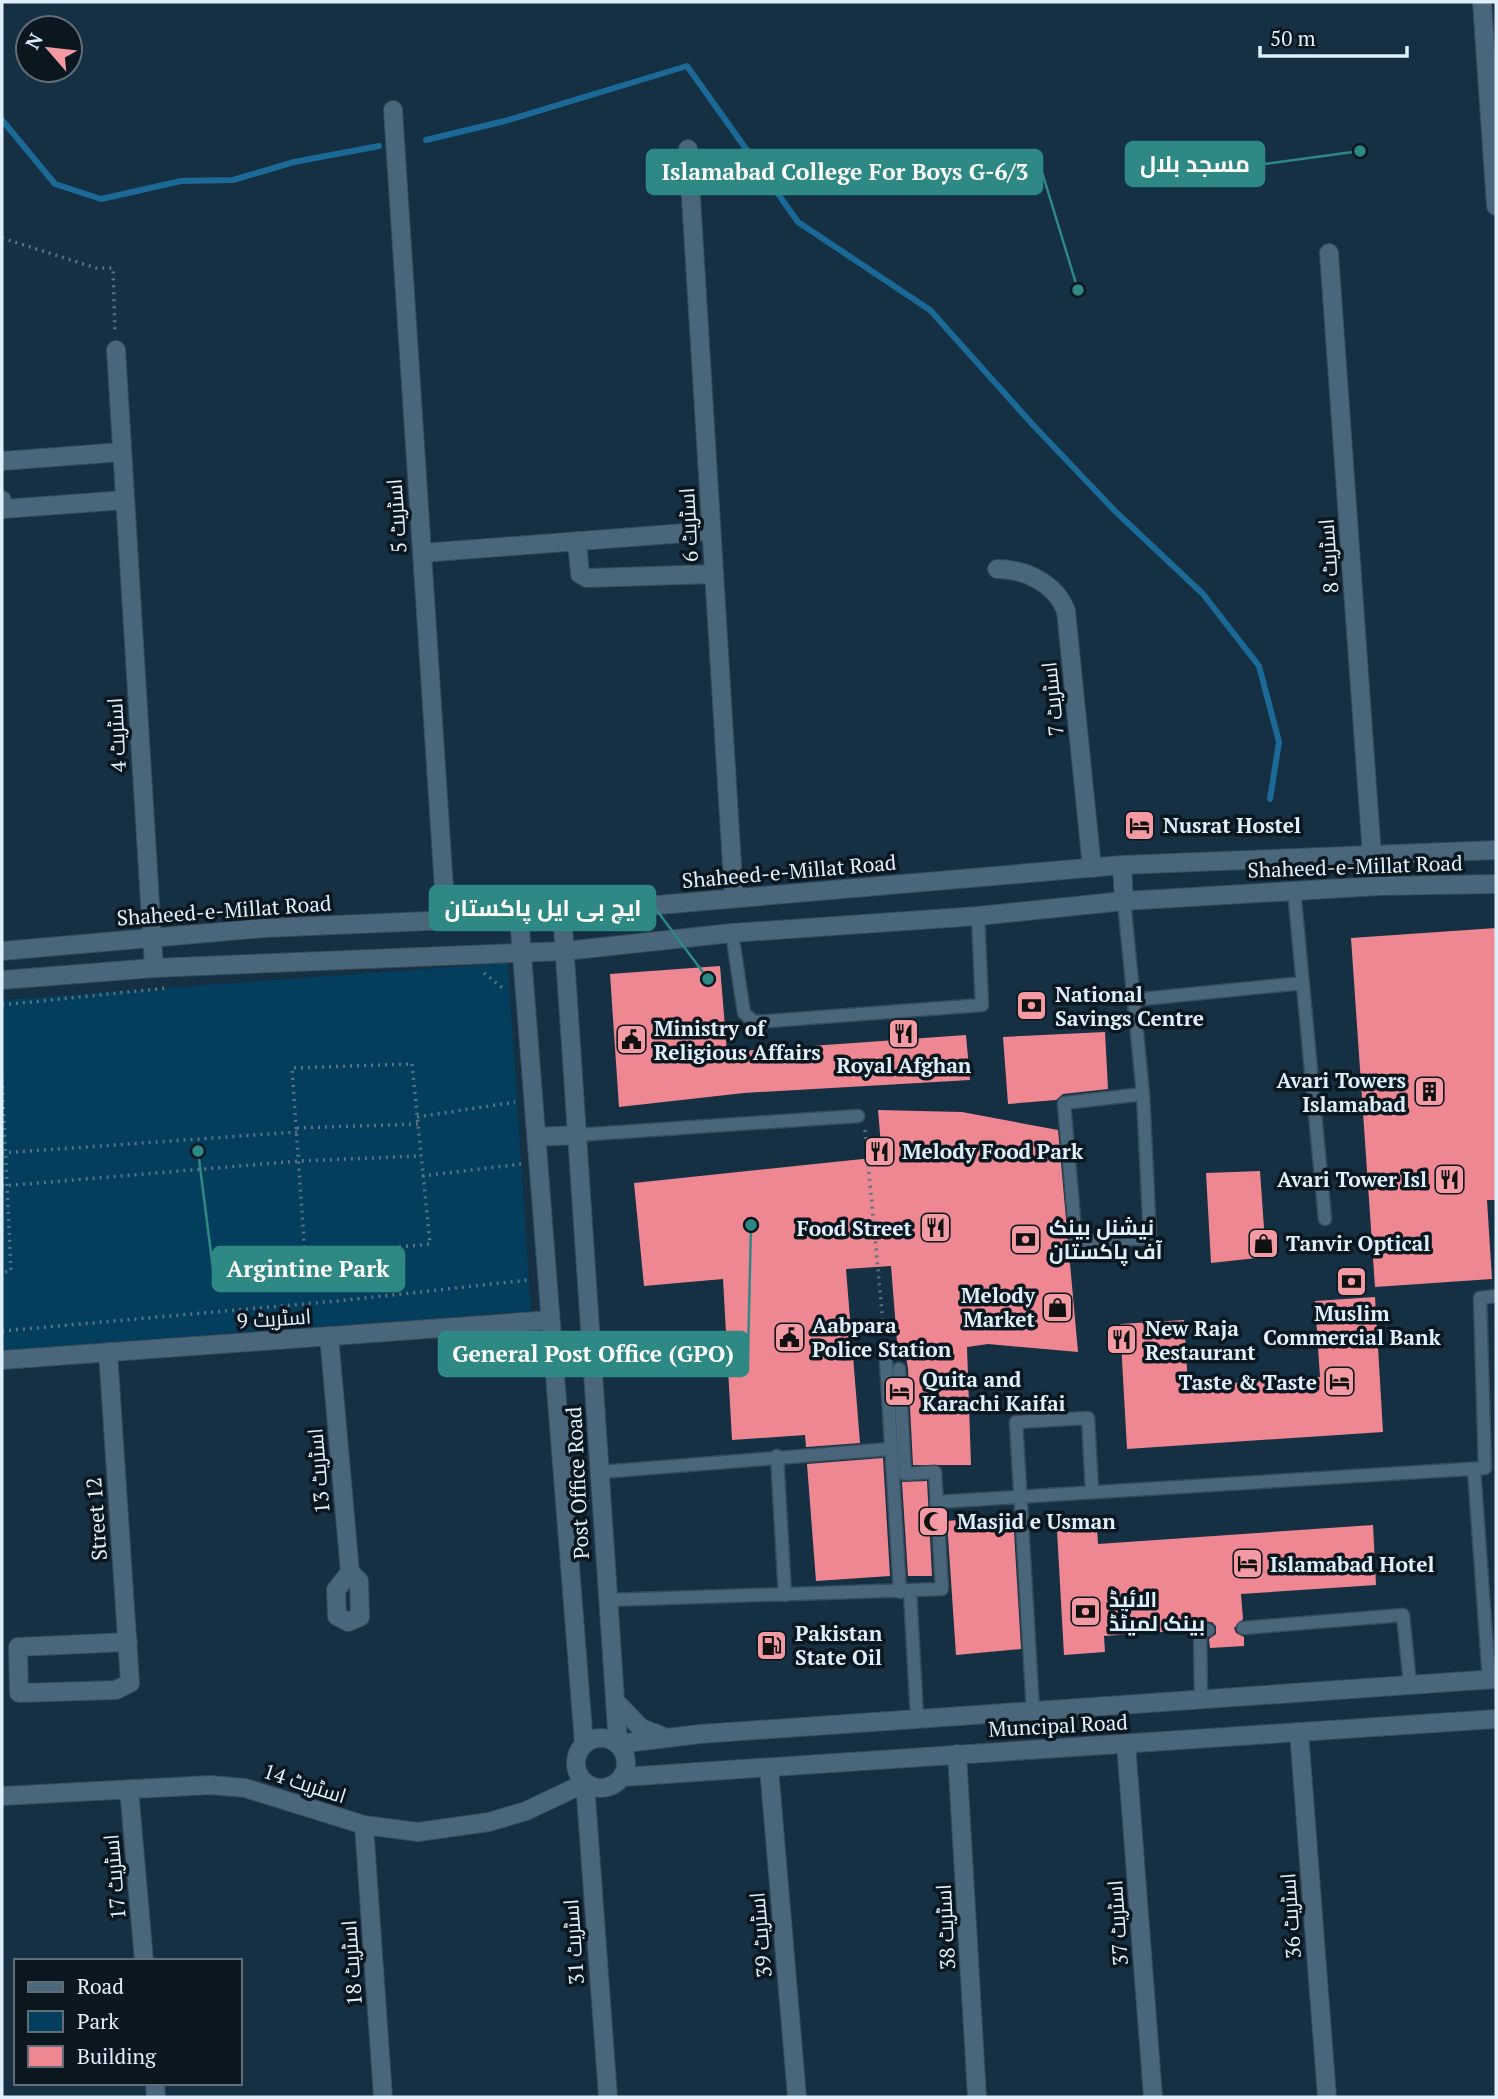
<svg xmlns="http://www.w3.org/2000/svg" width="1498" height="2099" font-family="'PT Serif',Cairo,serif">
  <rect width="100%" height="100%" fill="#153042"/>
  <path fill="#043e5d" d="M508,963L531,1311L2,1350V1000Z"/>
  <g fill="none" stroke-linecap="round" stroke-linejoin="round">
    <path stroke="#1a6996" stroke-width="6" d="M2,120L55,184L101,199L181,181L233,180L294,162L379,146
      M426,140L505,121L687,66L798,222L930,310L1034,426L1116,512L1203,594L1259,666L1279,742L1270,799"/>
  </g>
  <path fill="#ef8793" d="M1496,928V1200H1487L1492,1279L1375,1287L1351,938Z
    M720,966L727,1052L966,1035L970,1080L744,1093L619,1107L610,974Z
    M1105,1032L1108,1089L1063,1094L1056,1100L1008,1104L1003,1037Z
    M878,1110L962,1112L1058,1130L1078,1352L988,1344L967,1347L971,1465H913L908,1368L905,1353L898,1354L891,1266L846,1269L860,1443L806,1447L805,1435L732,1440L723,1279L644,1286L634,1183L882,1157Z
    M1260,1171L1266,1257L1211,1263L1206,1173Z
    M1375,1297L1383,1432L1127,1449L1120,1324L1184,1320L1188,1386L1320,1377L1315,1301Z
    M883,1458L890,1576L816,1581L807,1464Z
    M927,1481L932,1576H908L902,1482Z
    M1013,1515L1021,1649L956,1655L947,1521Z
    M1373,1525L1376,1585L1241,1594L1243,1619L1234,1628L1236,1633L1244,1637V1646L1210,1648L1209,1639L1216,1634V1626L1212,1622L1200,1621L1191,1630L1104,1636L1105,1652L1064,1655L1057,1531L1097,1529L1098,1544Z"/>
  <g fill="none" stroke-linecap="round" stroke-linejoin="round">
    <defs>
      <path id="service" d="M1294,890L1325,1219
        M1124,901L1143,1094L1150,1238L1076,1242L1064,1103L1143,1094
        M732,933L744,1013L754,1022L982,1005L978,916
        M1132,1000L1303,983
        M577,1135L858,1116
        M886,1361L900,1592
        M777,1456L785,1595
        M1474,1469L1489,1679
        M600,1472L890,1449
        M936,1502L1485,1468L1480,1298L1496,1296
        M910,1591L917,1718
        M607,1600L942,1589L935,1472L905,1474L899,1369
        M1243,1628L1403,1615L1410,1684
        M1201,1699L1200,1630H1208
        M1033,1711L1016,1422L1088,1418L1092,1491"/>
      <path id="minor" d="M393,110L446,919
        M688,149L734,898
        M1329,253L1372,856
        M116,350L154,968
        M2,461L122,452
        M2,500L3,509L125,500
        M577,541L580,574L587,578L714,574
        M422,553L711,531
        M997,569C1026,569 1056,584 1066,611L1092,868
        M329,1336L350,1572L359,1581L360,1617L348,1622L337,1616L336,1590L350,1572
        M108,1352L130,1683L116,1690L19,1693L18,1647L128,1642
        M2,1360L550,1320
        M1299,1732L1327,2097
        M1126,1744L1153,2097
        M957,1754L977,2097
        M769,1768L797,2097
        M129,1789L144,1961
        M2,1796L210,1785L245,1788L364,1825L418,1832L489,1822L526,1811L585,1783L608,2097
        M364,1825L383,2097
        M155,2083L156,2097"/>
      <path id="tertiary" d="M1482,2L1496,206
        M562,912L618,1744L700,1734L1496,1679
        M519,917L584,1744
        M536,1137L577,1135
        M615,1701L641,1728L662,1736
        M576 1763a25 25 0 1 1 50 0a25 25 0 1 1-50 0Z
        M622,1777L1496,1719"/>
      <path id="secondary" d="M1122,865L1124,901
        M2,951L265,928L519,917L1122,865L1496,850
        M2,980L154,968L565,951L732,933L978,916L1124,901L1378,886L1496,884"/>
    </defs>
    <use href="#service" stroke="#364c5b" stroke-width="15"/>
    <use href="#minor" stroke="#364c5b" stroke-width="20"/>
    <use href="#tertiary" stroke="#364c5b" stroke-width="20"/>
    <use href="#secondary" stroke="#364c5b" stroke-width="20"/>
    <path stroke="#5a7281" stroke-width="3.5" stroke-dasharray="2 5" stroke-linecap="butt" d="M2,238L96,268H113L115,333
      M484,973L505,990
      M2,1005L167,988
      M412,1064L430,1244L305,1256L292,1068Z
      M2,1079L11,1271L2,1272
      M417,1117L515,1102
      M297,1128L418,1124
      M865,1130L885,1345
      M2,1153L297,1132
      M422,1176L521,1164
      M2,1186L299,1161L421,1156
      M2,1331L337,1301L529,1280"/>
    <use href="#service" stroke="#49667a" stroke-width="12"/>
    <use href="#minor" stroke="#49667a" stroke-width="18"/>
    <use href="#tertiary" stroke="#49667a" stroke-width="18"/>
    <use href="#secondary" stroke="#49667a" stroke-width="18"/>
  </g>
  <defs>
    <symbol id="hotel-square" viewBox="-11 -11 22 22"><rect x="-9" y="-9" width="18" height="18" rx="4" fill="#f49aa3" stroke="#0b171f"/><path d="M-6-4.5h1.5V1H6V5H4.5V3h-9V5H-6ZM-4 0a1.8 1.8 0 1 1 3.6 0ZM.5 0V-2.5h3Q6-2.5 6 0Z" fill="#111"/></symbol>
    <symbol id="bank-square" viewBox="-11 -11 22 22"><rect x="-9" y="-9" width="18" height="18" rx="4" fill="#f49aa3" stroke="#0b171f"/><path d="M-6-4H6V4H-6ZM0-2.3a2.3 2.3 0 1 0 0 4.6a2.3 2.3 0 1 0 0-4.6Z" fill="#111"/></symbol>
    <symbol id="restaurant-square" viewBox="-11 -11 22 22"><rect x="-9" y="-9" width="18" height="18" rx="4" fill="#f49aa3" stroke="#0b171f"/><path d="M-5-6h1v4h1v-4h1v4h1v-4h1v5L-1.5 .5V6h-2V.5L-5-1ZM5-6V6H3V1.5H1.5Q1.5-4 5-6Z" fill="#111"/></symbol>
    <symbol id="civic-square" viewBox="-11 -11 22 22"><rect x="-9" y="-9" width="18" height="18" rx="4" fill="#f49aa3" stroke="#0b171f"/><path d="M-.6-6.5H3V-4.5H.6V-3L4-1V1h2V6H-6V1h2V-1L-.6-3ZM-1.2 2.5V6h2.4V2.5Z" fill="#111"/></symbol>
    <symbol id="building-square" viewBox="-11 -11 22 22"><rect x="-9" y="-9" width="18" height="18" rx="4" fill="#f49aa3" stroke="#0b171f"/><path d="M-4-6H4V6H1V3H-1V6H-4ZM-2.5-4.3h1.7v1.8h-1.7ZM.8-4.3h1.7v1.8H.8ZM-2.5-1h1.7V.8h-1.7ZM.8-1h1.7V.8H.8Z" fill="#111"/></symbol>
    <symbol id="shop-square" viewBox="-11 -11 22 22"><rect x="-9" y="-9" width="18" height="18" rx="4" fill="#f49aa3" stroke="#0b171f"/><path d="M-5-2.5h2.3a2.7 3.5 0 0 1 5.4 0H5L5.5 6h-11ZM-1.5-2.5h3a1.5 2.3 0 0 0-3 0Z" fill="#111"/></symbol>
    <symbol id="mosque-square" viewBox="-11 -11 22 22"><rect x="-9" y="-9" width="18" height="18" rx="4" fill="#f49aa3" stroke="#0b171f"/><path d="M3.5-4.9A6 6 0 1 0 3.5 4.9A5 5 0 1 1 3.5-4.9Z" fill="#111"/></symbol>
    <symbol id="fuel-square" viewBox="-11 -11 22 22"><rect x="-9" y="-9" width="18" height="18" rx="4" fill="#f49aa3" stroke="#0b171f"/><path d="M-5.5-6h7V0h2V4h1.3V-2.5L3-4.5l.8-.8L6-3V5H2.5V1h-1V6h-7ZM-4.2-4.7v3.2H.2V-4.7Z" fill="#111"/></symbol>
  </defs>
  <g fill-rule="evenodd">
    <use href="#hotel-square" x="1122" y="808" width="35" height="35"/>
    <use href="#bank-square" x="1014" y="988" width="35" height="35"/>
    <use href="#restaurant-square" x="886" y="1016" width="35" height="35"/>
    <use href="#civic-square" x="614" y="1022" width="35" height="35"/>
    <use href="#building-square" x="1412" y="1074" width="35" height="35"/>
    <use href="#restaurant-square" x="862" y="1134" width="35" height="35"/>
    <use href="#restaurant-square" x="1432" y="1162" width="35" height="35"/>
    <use href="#restaurant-square" x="918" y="1210" width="35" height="35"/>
    <use href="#bank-square" x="1008" y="1222" width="35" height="35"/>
    <use href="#shop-square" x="1246" y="1226" width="35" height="35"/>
    <use href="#bank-square" x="1334" y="1264" width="35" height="35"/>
    <use href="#shop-square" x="1040" y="1290" width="35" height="35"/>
    <use href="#civic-square" x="772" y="1320" width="35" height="35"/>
    <use href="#restaurant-square" x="1104" y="1322" width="35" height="35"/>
    <use href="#hotel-square" x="1322" y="1364" width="35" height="35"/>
    <use href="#hotel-square" x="882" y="1374" width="35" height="35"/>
    <use href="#mosque-square" x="916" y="1504" width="35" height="35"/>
    <use href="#hotel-square" x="1230" y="1546" width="35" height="35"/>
    <use href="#bank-square" x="1068" y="1594" width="35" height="35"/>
    <use href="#fuel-square" x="754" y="1628" width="35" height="35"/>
  </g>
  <g text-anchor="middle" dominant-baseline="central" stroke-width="7" stroke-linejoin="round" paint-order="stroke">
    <g font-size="21" fill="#dfeffb" stroke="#0b171f">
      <text transform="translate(396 516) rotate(-94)">اسٹریٹ 5</text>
      <text transform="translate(688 525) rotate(-93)">اسٹریٹ 6</text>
      <text transform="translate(1328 556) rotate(-94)">اسٹریٹ 8</text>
      <text transform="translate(1052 699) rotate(-96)">اسٹریٹ 7</text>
      <text transform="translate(116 735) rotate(-93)">اسٹریٹ 4</text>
      <text transform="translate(1355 866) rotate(-2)">Shaheed-e-Millat Road</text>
      <text transform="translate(789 871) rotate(-5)">Shaheed-e-Millat Road</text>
      <text transform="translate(224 910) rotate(-4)">Shaheed-e-Millat Road</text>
      <text transform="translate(274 1318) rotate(-4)">اسٹریٹ 9</text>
      <text transform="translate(318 1471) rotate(-95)">اسٹریٹ 13</text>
      <text transform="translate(577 1483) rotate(-93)">Post Office Road</text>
      <text transform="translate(96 1519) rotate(-94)">Street 12</text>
      <text transform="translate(1058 1725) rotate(-3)">Muncipal Road</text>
      <text transform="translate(305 1783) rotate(18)">اسٹریٹ 14</text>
      <text transform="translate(114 1877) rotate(-95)">اسٹریٹ 17</text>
      <text transform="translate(1290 1916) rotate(-94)">اسٹریٹ 36</text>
      <text transform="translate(1117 1923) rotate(-94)">اسٹریٹ 37</text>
      <text transform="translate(945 1927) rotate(-93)">اسٹریٹ 38</text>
      <text transform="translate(760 1935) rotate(-95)">اسٹریٹ 39</text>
      <text transform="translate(573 1942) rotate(-94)">اسٹریٹ 31</text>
      <text transform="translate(351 1963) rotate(-94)">اسٹریٹ 18</text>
    </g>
    <g font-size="21" font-weight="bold" fill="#dfeffb" stroke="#0b171f" text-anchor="start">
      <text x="1163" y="825">Nusrat Hostel</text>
      <text x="1055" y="994">National<tspan x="1055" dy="24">Savings Centre</tspan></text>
      <text x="654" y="1028">Ministry of<tspan x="654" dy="24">Religious Affairs</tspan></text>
      <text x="904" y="1065" text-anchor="middle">Royal Afghan</text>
      <text x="1406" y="1080" text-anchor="end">Avari Towers<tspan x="1406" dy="24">Islamabad</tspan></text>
      <text x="902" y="1151">Melody Food Park</text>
      <text x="1427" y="1179" text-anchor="end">Avari Tower Isl</text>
      <text x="1049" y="1227">نیشنل بینک<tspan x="1049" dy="24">آف پاکستان</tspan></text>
      <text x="912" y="1228" text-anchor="end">Food Street</text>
      <text x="1286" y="1243">Tanvir Optical</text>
      <text x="1035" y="1295" text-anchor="end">Melody<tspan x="1035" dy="24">Market</tspan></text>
      <text x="1352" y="1313" text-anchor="middle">Muslim<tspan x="1352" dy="24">Commercial Bank</tspan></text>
      <text x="812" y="1325">Aabpara<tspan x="812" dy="24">Police Station</tspan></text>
      <text x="1145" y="1328">New Raja<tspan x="1145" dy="24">Restaurant</tspan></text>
      <text x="922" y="1379">Quita and<tspan x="922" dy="24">Karachi Kaifai</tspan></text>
      <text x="1317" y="1382" text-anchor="end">Taste &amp; Taste</text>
      <text x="957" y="1521">Masjid e Usman</text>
      <text x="1270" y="1564">Islamabad Hotel</text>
      <text x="1109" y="1599">الائیڈ<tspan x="1109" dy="24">بینک لمیٹڈ</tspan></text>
      <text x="795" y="1633">Pakistan<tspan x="795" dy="24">State Oil</tspan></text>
    </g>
  </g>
  <path fill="none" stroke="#2e8883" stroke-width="2.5" d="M1360 151L1264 164M1078 290L1042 172M708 979L655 908M198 1151L213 1269M751 1225L748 1354"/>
  <g fill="#2e8883" stroke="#0b171f" stroke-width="2.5">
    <circle cx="1360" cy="151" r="7"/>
    <circle cx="1078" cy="290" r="7"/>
    <circle cx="708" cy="979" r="7"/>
    <circle cx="198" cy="1151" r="7"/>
    <circle cx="751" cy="1225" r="7"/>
  </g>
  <g fill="#2e8883" stroke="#2e8883" stroke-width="2.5">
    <rect x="1126" y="142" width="138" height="44" rx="7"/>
    <rect x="647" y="150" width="395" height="44" rx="7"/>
    <rect x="430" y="886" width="225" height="44" rx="7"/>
    <rect x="213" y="1247" width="191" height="44" rx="7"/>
    <rect x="439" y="1332" width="309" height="44" rx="7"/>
  </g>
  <g font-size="23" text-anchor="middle" font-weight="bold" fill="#fff">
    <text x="1195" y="172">مسجد بلال</text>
    <text x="845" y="180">Islamabad College For Boys G-6/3</text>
    <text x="543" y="916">ایچ بی ایل پاکستان</text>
    <text x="308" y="1277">Argintine Park</text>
    <text x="593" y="1362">General Post Office (GPO)</text>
  </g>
  <rect width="1498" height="2099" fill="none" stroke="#dfeffb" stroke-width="7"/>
  <rect x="14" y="1959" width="228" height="126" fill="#0b171f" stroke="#606d77" stroke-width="2"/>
  <rect x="28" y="1982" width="35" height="10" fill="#49667a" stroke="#606d77" stroke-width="2"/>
  <text x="77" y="1994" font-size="21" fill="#dfeffb">Road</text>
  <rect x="28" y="2011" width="35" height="21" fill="#043e5d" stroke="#606d77" stroke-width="2"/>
  <text x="77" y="2029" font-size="21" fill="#dfeffb">Park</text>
  <rect x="28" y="2046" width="35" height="21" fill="#ef8793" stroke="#606d77" stroke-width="2"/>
  <text x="77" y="2064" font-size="21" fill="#dfeffb">Building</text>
  <g transform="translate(49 49) rotate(298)"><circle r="33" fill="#0b171f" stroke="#606d77" stroke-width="2"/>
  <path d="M0-5L12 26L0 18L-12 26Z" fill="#f49aa3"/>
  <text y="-10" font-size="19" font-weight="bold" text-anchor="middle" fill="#dfeffb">N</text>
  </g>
  <path d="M1260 46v10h147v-10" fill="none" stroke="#dfeffb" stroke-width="3.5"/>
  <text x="1270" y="46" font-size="21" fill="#dfeffb" stroke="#0b171f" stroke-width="5" paint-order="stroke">50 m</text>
</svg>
